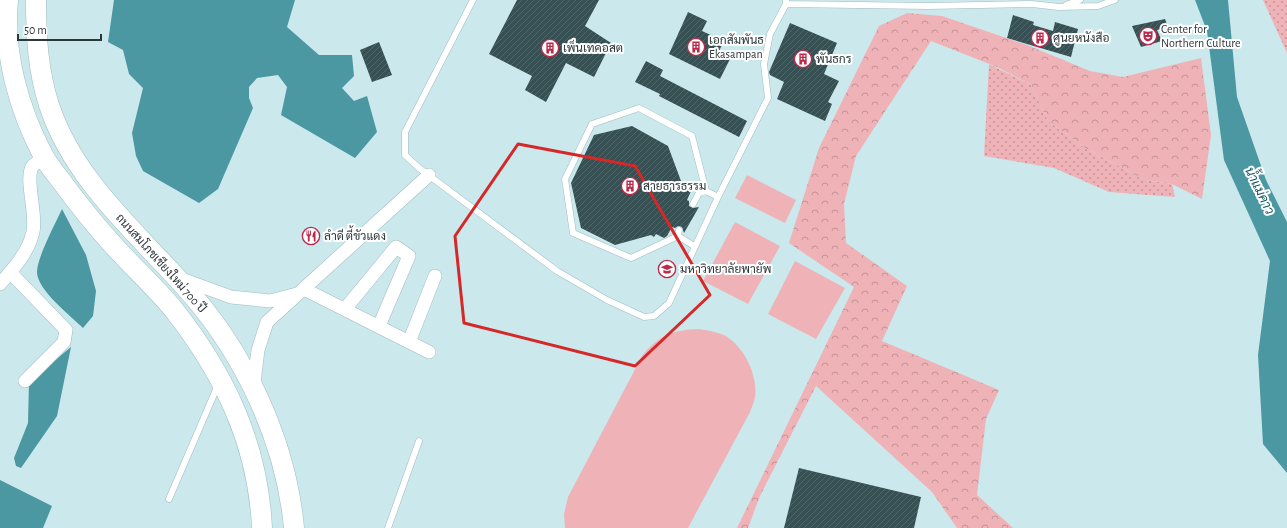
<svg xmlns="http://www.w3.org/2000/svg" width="1287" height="528" font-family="'Alegreya Sans',Sarabun,sans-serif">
  <defs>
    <pattern id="grass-dots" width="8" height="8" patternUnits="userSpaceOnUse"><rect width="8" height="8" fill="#efb3b7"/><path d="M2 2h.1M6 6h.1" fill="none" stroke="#c29296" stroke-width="1.8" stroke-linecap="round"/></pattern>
    <pattern id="forest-crowns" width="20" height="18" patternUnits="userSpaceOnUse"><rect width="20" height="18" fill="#efb3b7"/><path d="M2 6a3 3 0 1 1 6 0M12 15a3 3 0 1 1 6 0" fill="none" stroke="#c29296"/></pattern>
    <pattern id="building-hatch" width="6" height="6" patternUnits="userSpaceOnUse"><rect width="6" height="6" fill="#365054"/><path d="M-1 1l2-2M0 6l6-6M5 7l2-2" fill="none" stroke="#52676a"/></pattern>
  </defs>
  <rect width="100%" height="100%" fill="#cbe8ed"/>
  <path fill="url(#grass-dots)" d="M1263,0H1287V53Z
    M989,64L1031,85L1048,121L1085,148L1145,180L1172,184L1175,197L1109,192L1054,168L984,156Z"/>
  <path fill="url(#forest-crowns)" d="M907,13L942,16L1027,45L1090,71L1123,77L1201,58L1211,135L1202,199L1172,184L1145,180L1085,148L1048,121L1031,85L997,67L931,41L856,156L844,204L846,243L907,286L882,341L999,390L986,419L977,495L1013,528H957L932,492L816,386L760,496L748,528H737L854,287L789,243L819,148L879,26Z"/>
  <path fill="#efb3b7" d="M747,175L796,200L785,223L735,198Z
    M735,222L780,246L748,304L703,281Z
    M795,261L845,288L816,339L768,314Z
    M699,329C707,330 716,332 724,335C744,346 758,375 755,397C754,402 752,407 750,412L688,528H565L564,514L568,497L642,356C659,335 673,330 699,329Z"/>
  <path fill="#4b97a2" d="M114,0H295L287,27L319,55H352L354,76L342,88L354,101L367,96L377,132L355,158L281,115L287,87L278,75L257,78L249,87V98L253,108L218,189L199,203L143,171L136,156L132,133L143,88L129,74L123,50L108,42Z
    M1195,0H1228L1237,97L1266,180L1287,222V473L1263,444L1258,355L1270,261L1224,160L1207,31Z
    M62,209L86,255L96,291L93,316L83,328C71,316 37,290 37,272C37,258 55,224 62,209Z
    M71,347L57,416L21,468L16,466L14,458L28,423L29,382Z
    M0,480L52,506L43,528H0Z"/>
  <path fill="url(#building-hatch)" d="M517,0H599L585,26L611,43L594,77L566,63L546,102L525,90L532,76L489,54Z
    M688,12L707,21L702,31L724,41L719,51L731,57L720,79L669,54Z
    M1013,15L1034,22L1033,25L1053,31L1055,22L1078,29L1071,57L1007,38Z
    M1165,19L1168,27L1157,30L1162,41L1141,47L1132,26Z
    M790,23L837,43L824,74L839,81L828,102L832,104L825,121L777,99L784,82L770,75L769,72Z
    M379,42L392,75L372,82L360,50Z
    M646,61L663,70L660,76L747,121L739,137L659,96L660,94L635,82Z
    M632,126L668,146L681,181L684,182L683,184L692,189L687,200L689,201V206L693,208L699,207L684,233L682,227L678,226L675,228L672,227L667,236L664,238L656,234L654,237L651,235L615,245L581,228L571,183L594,135Z
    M799,468L921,497L914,528H784Z"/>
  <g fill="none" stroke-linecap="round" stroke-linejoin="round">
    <defs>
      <path id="service" d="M473,0L405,132V155L419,168L557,271L607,300L644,317L654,316L669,303L718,197L768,98L764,64L770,34L786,4V0
        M786,4L928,6L1032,4L1059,7L1098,6L1115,0
        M1066,5L1080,0
        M693,204L699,193L706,191L718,197
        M679,230L678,236L694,246
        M678,236L631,258L573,233L565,179L592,124L639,108L692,136L706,191
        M169,499L218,385
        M388,528L419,441"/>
      <path id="minor" d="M10,272L66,330L64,342L25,381
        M179,278L231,297L270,301L297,294
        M0,284C14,268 28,253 33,232C37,214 25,180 32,167C35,163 40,161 45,158
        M304,289L429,352
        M345,309L396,247L409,256L379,326
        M409,342L435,276
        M253,390L258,350L267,322L429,175"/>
      <path id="primary" d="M8,0C3,54 19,110 44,157C49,166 56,174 62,182C78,204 95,225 114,246C133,267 155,287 174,310C225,375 258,444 262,528
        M36,0C36,36 38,71 49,105C73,179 136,232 186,288C244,352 286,441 294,528"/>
    </defs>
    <use href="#service" stroke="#9fbcc0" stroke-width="7"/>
    <use href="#minor" stroke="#9fbcc0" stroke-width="14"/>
    <use href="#primary" stroke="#9fbcc0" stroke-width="21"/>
    <use href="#service" stroke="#fff" stroke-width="6"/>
    <use href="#minor" stroke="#fff" stroke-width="13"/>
    <use href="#primary" stroke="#fff" stroke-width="20"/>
  </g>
  <path fill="none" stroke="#d62828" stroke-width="3" stroke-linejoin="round" d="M518,144L635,166L710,295L635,366L464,323L455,236Z"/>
  <defs>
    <symbol id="theatre-ring" viewBox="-11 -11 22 22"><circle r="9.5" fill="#fff" stroke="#bb2a4b" stroke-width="1.5"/><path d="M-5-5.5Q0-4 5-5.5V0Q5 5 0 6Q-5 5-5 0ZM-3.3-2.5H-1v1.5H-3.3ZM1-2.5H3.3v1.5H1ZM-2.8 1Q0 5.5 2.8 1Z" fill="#bb2a4b"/></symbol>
    <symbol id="building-ring" viewBox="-11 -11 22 22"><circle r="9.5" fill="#fff" stroke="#bb2a4b" stroke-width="1.5"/><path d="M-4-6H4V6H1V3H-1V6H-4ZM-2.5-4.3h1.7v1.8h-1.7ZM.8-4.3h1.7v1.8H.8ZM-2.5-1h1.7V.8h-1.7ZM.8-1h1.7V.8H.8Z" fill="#bb2a4b"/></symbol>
    <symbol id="restaurant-ring" viewBox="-11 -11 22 22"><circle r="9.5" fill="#fff" stroke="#bb2a4b" stroke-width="1.5"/><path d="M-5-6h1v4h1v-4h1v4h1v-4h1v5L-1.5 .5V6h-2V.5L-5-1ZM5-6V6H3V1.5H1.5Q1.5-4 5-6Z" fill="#bb2a4b"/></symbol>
    <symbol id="university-ring" viewBox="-11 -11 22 22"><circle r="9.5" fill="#fff" stroke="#bb2a4b" stroke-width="1.5"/><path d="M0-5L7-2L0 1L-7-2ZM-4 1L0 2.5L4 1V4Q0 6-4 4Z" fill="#bb2a4b"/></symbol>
  </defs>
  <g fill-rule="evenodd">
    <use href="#theatre-ring" x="1138" y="26" width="20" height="20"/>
    <use href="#building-ring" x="1030" y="28" width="20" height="20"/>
    <use href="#building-ring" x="686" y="37" width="20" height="20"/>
    <use href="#building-ring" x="540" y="38" width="20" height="20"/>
    <use href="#building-ring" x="793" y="49" width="20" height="20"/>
    <use href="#building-ring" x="620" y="176" width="20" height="20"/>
    <use href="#restaurant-ring" x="301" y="226" width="20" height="20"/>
    <use href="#university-ring" x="657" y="259" width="20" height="20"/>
  </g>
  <g text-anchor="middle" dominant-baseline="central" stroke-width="4" stroke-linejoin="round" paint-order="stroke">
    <g font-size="12" fill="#2c3739" stroke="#fff" text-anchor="start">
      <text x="1161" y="29">Center for<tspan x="1161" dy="14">Northern Culture</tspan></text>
      <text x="1053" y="38">ศูนยหนังสือ</text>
      <text x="709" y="40">เอกสัมพันธ<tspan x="709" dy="14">Ekasampan</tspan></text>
      <text x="563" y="48">เพ็นเทคอสต</text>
      <text x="816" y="59">พันธกร</text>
      <text x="643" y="186">สายธารธรรม</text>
      <text x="324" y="236">ลำดี ตี้ขัวแดง</text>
      <text x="680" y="269">มหาวิทยาลัยพายัพ</text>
    </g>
    <g font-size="12" fill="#2c3739" stroke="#fff">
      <text transform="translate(161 263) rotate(48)">ถนนสมโภชเชียงใหม่ 700 ปี</text>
    </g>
    <g font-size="13" font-style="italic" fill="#14565e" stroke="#fff">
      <text transform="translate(1259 191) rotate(64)">น้ำแม่คาว</text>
    </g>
  </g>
  <path d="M18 34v6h83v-6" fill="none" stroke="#2c3739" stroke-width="2"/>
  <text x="24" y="34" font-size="12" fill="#2c3739" stroke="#ffffff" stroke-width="3" paint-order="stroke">50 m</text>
</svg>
